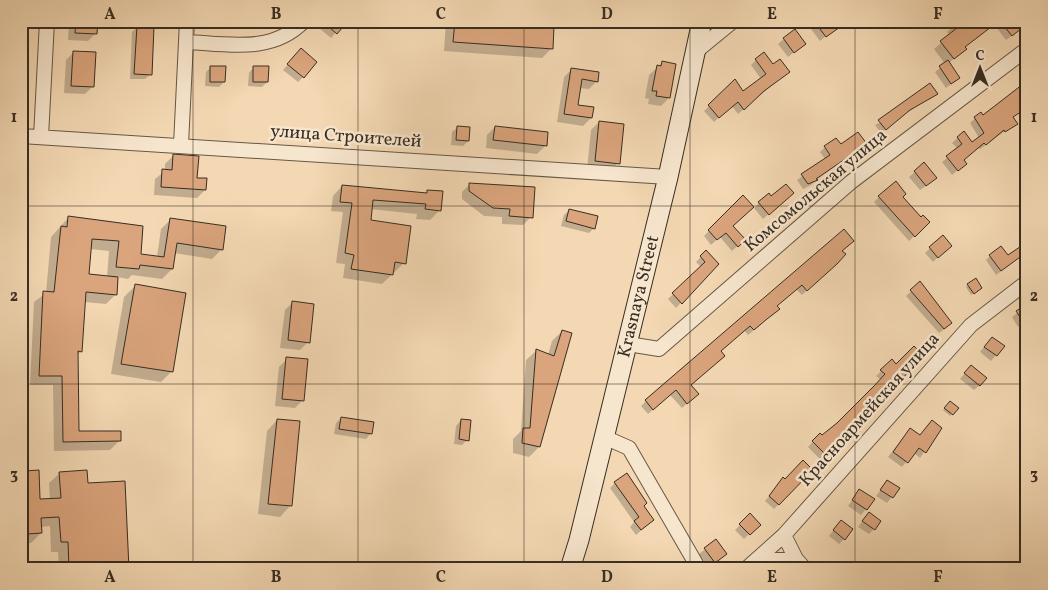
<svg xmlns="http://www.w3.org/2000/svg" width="1048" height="590" font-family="Vollkorn,serif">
  <rect width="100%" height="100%" fill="#f3d8b3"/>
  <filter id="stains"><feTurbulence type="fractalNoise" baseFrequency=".004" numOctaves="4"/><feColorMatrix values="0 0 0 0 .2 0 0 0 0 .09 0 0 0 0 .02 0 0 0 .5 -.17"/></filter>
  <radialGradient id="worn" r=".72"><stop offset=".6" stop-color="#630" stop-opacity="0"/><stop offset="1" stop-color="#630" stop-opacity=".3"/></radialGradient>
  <path fill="#0003" fill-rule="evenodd" d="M69,21H97L96,33L88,41L68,40Z
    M201,21H220L215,26H201Z
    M270,21H279L275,26Z
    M325,21H346L331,38L319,28Z
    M446,21L553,28L552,48L542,58L444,51Z
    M815,21H843L820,41L811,29L816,23Z
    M959,21L965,49L949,63L959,78L946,88L935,72L945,64L934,49L950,35L947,32Z
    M1002,21H1027V25L1006,40L996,27Z
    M137,27L151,74L145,79H130L132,32Z
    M794,31L804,44L788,57L778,44Z
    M74,52L93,86L85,94L64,93L66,60Z
    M296,55L303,77L298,82L283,70Z
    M756,60L788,72L738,114L732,106L714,122L704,111L735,81L743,93L761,79L751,65Z
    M662,63L675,65L669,98L661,106L648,104L649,99L645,98L649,75Z
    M211,67L224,82L219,87L205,86L206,72Z
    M254,67L267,82L262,87L248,86L249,73Z
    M572,69L597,81L589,89L579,88L577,106L591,118L583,126L557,122L564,77Z
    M1027,81V107L1012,118L1016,123L980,149L978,147L962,160L965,164L952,175L942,162L958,149L952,143L964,132L972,143L979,138L970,123L980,114L983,117Z
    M936,94L905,114L881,133L875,125Z
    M599,122L618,163L610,171L587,169L591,130Z
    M458,127L468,141L463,146L451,145L452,132Z
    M495,127L545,146L537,154L486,148L487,135Z
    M866,144L816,180L811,185L803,189L797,180L825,159L820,152L825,147Z
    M173,156L205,190L197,198L154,195L155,179L165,171V164Z
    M924,164L930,183L920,190L909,177Z
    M470,184L531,217L523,225L502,224V217L484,216L462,199V192Z
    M342,186L425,194L427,191L440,210L430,220L416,219L417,214L370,209L369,221L404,263L382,284L343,278L345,264L336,263L343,212L331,211L333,196Z
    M743,197L731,226L744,240L732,251L720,237L711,245L704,236Z
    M879,197H901L921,219L929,222L909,241L874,202Z
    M771,198H787L763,219L754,208L759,203Z
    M569,210L594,228L589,233L561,226L564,215Z
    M69,217L141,227L140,255L157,257L161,229L171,219L222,249L212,259L174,253L172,269L162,279L132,275L128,279L117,277L115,295L106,304L84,302L81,351L77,356L78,433L120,440L110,450L54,451L53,385H30L34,302L46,293L51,237ZM90,249L109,251L107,277L87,275Z
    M844,230L841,251L830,269L802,295L796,289L776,306L773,314L748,335L744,330L720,351L690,386L692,399L682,408L670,395L648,414L641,406L646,401Z
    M1027,244V260L1023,262L1020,257L996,275L986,260L990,256L1008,257Z
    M930,248L945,251L933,262L925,253Z
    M706,252L718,264L676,308L668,299L701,267L696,262Z
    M920,283L946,328L939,333L906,296Z
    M968,285L979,290L971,295L966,287Z
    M135,286L171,372L161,382L111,374L124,297Z
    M293,302L308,342L300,350L280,348L285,310Z
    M1027,306V322L1018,327L1012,317Z
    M562,331L539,447L529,457L513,453V439L521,431L526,360L536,351L548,355L552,341Z
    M987,343L1003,347L991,361L980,352Z
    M923,356L821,460L808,447L820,434L822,436L838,424L881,380L876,376L892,361L896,365Z
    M287,359L303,400L295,408L275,406L279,367Z
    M966,372L980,385L974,390L960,379Z
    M950,402L957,408L950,416L943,410Z
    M341,418L371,433L366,439L334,434L336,423Z
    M277,420L299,422L290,506L280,517L258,514L267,431Z
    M461,420L467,440L462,445L454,444L456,426Z
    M941,428L920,458L914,453L902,467L888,457L910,429L919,436Z
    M812,470L774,509L765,501L783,479L785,481Z
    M24,472L39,501L50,500L49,483L60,473L87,484L128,569H59L58,552H51L50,526L41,527V533L31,543L21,544V475Z
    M887,482L898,489L887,503L876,496Z
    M615,483L642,506L653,520L636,535L630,527L634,522L610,488Z
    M860,490L866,509L861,515L848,506Z
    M750,515L759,525L744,539L735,530Z
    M864,519L874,529L869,534L858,527Z
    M836,527L844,539L839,544L829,536Z
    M716,541L726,554L709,568L699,554Z
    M851,563L857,569H845Z"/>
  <path fill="#daa47c" stroke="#382d22" d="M76,21H98L97,34L75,33Z
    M322,21H348L337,34Z
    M455,21L554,26L553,49L453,42Z
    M814,21H836L840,27L826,37Z
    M951,21H987L991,27L965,47L967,49L954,59L940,41L957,28Z
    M1000,21H1027V24L1012,36Z
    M137,26H154L152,75L134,74Z
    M795,29L806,44L794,53L783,38Z
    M301,48L317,62L304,78L287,64Z
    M73,51L96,52L94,87L71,86Z
    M764,52L773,64L780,59L790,72L764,91L744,110L738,102L719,118L708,105L735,79L743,91L766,74L755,59Z
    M948,60L960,78L951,84L939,66Z
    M662,61L676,64L670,98L656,96L657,91H652L657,65L661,66Z
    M210,66H226L225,82H210Z
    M253,66H269L268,82H253Z
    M571,68L599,72L598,82L582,79L578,105L594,107L592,118L564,114Z
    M1027,81V108L1013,117L1018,124L1005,132L1004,130L986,145L984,143L964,160L967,164L958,171L946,156L962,144L957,137L964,131L972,142L984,133L974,117L981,112L983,115Z
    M930,83L938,94L910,110L886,130L878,120Z
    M599,121L624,124L620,164L595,161Z
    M457,126L470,127L469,141L456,140Z
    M495,126L548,132L547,146L493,140Z
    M858,132L867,144L816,179L818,180L808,184L801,174L830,155L824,146L836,138L841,144Z
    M173,154L199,156L197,178H207L206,190L161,187L162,169L172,170Z
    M924,162L937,178L926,186L914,171Z
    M896,181L906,194L903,197L921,217L923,215L930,222L915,237L878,196Z
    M469,183L535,187L533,218L509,216L510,209L493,208L469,191Z
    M786,184L794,193L769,215L758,202L769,193L771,196Z
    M342,185L427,193V190L443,191L441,211L425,209L426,204L373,200L371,220L411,226L406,264L395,262L393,275L351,269L354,255L345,253L352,203L340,202Z
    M743,195L754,207L733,226L746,240L738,247L726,233L717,240L708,230Z
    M569,209L598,216L595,229L566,221Z
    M68,216L143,226L141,254L164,257L170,218L226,226L223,250L177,243L173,269L140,265L139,269L116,267L119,241L92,239L89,274L118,277L117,295L86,292L82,352L78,351L79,431H121V441L63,442L62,376H39L43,291L54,292L61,226L67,227Z
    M844,229L854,241L842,251L846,254L837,264L807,291L802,285L777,306L780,309L767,319L754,330L750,326L721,351L725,356L691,385L699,394L687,404L676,390L653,410L645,400Z
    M943,235L952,246L938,258L929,247Z
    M1027,242V252L1001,271L989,255L1001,246L1008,255Z
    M706,250L719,264L682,304L672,293L705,262L700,256Z
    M976,278L982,288L974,294L967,284Z
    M920,281L952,323L944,329L910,290Z
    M135,284L186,293L173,372L121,364Z
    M292,301L314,304L310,343L288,340Z
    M1027,304V328L1016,311Z
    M562,330L572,333L540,447L522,443L523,428H530L536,349L554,356Z
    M992,337L1005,346L997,356L984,347Z
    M914,346L924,356L827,456L812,441L820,433L822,435L837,423L874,386L885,374L880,370L892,359L896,364Z
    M286,357L308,359L304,401L282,399Z
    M971,365L987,378L980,386L964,373Z
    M950,401L959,408L953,415L944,408Z
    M341,417L374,422L372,434L339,429Z
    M277,419L300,421L292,506L268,504Z
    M461,419L471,420L469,441L459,439Z
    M932,420L942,428L926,453L919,448L908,463L893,452L910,428L920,435Z
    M803,460L813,470L779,505L769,496L783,477L785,479Z
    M39,470L40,499L61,498L59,472L87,470L88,483L125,481L129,569H69L68,542H61L59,517L41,518L42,533L27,534L24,471Z
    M627,473L647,503L644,506L654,520L641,530L634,521L639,517L614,482Z
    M887,480L900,488L893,498L880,490Z
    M859,489L875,499L867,510L852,500Z
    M869,512L881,521L875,530L862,521Z
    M750,513L761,525L750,535L739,524Z
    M841,520L853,529L845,540L833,530Z
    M716,539L727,554L715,563L704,548Z"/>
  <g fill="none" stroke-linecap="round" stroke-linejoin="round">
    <defs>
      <path id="street" d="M187,42C228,44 272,54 304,21
        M694,53L733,21
        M21,136L668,177
        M41,137L47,21
        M181,145L187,21
        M628,344L659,349L851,182L1027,49
        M604,437L629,448L699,569
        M784,535L796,559L805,569
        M756,561L796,559
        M746,569L784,535L971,325L1027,282"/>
      <g id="secondary">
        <path id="s1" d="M570,569L579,540L668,177L702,21"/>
      </g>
    </defs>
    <use href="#street" stroke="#675846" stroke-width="16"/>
    <use href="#secondary" stroke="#382d22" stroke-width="21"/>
    <use href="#street" stroke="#f7e6ce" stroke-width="14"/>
    <use href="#secondary" stroke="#f7e6ce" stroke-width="19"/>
  </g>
  <path fill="none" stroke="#382d22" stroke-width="1" stroke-opacity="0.55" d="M193,21V569M358,21V569M524,21V569M690,21V569M855,21V569M21,206H1027M21,384H1027"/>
  <g text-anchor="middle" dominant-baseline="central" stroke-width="5" stroke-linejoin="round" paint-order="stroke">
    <g font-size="18" fill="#382d22" stroke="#f7e6ce">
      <text transform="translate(346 137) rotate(4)">улица Строителей</text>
      <text transform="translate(816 191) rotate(-40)">Комсомольская улица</text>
      <text stroke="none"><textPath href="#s1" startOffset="281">Krasnaya Street</textPath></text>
      <text transform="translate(870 410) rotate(-48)">Красноармейская улица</text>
    </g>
  </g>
  <rect width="1048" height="590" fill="none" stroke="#f3d8b3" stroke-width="55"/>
  <g transform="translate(980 68)" stroke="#f7e6ce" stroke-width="4" paint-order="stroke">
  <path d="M0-4L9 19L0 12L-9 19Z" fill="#382d22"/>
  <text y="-8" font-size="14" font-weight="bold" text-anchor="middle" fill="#382d22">С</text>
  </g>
  <rect x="28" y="28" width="992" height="534" fill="none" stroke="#382d22" stroke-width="2"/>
  <g font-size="16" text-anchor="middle" font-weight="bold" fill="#382d22">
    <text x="110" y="19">A</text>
    <text x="276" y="19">B</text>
    <text x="441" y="19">C</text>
    <text x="607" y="19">D</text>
    <text x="772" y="19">E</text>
    <text x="938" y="19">F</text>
    <text x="14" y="122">1</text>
    <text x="1034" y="122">1</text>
    <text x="14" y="301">2</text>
    <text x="1034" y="301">2</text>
    <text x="14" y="479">3</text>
    <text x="1034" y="479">3</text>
    <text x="110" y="582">A</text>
    <text x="276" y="582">B</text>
    <text x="441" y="582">C</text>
    <text x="607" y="582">D</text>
    <text x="772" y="582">E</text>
    <text x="938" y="582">F</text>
  </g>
  <rect width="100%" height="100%" filter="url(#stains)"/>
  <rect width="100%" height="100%" fill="url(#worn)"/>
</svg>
